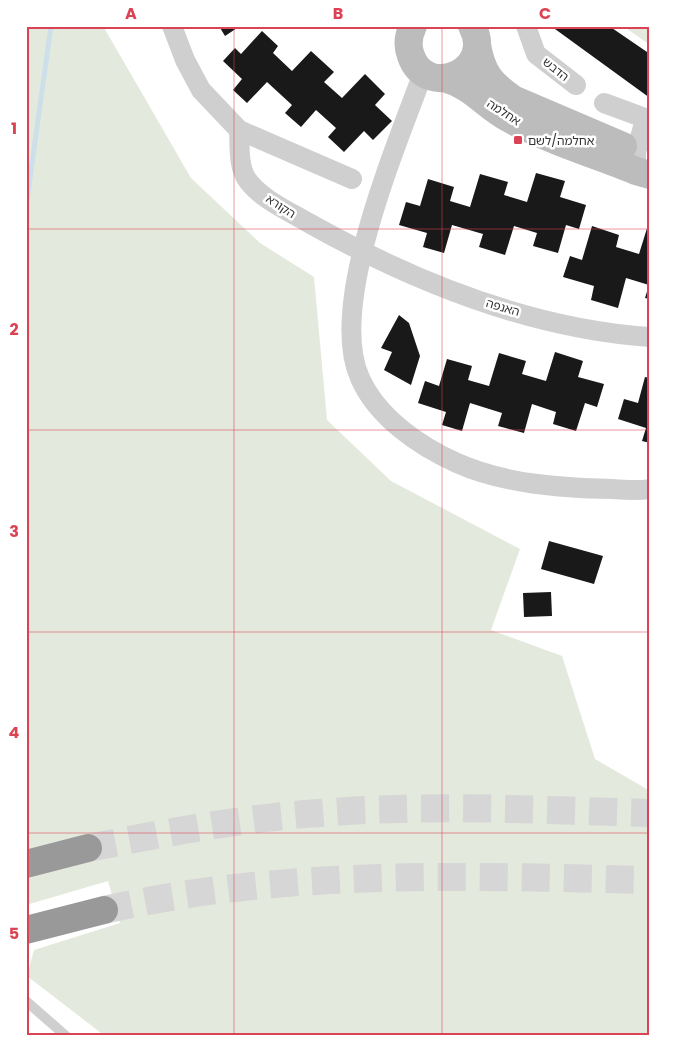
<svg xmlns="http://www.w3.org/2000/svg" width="676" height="1062" font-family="Poppins,'Noto Sans Hebrew',sans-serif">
  <rect width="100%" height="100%" fill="#fff"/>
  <path fill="#e3e9dc" d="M26,26H103L191,178L260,243L314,277L327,420L391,481L520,549L491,630L562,656L595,759L650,791V1036H105L27,976L34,950L120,923L108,881L26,905Z
    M623,26H650V45Z"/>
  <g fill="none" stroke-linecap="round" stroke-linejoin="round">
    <path stroke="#cde0ea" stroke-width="5" d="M26,207L51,26"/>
  </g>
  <path fill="#191919" d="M219,26H240L225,36Z
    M556,26H609L650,54V98L555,29Z
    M262,31L278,46L273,53L292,71L311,51L334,72L324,82L342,98L365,74L385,94L375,105L392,121L373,140L364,131L344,152L328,137L336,128L316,110L301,127L285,113L292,105L267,82L247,103L233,90L242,79L223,61L235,48L241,54Z
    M536,173L565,181L560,197L586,205L579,229L566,225L558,253L533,246L537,233L514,226L505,255L479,247L483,234L452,225L444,253L423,247L427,233L399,225L406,202L420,206L428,179L454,187L450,201L470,207L480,174L508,182L504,195L527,202Z
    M648,225L650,299L645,298L649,285L626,278L618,308L591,300L594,286L563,277L570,256L582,260L592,226L619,235L616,247L639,254Z
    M399,315L409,323L420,356L411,385L384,370L392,352L381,348Z
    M555,352L583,361L578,377L604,384L597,407L585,403L576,431L553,424L556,412L532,404L524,433L498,426L502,413L470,403L462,431L442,425L446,412L418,403L425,381L439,386L447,359L472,366L468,380L489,386L499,353L526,361L522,374L546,381Z
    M645,377L650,378V443L642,441L646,428L618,419L624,399L638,403Z
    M549,541L603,556L594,584L541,569Z
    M551,592L552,616L524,617L523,593Z"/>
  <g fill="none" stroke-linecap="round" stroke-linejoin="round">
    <path stroke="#d6d6d6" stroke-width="28" stroke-dasharray="28 14" stroke-linecap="butt" d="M88,848C165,833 241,818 320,813C429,804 540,810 650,813
      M104,910C283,869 468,876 650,880"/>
    <path stroke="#cfcfcf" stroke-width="10" d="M26,1001L66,1036"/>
    <path stroke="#cfcfcf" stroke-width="20" d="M172,26L185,60L201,90L239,130L352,179
      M526,26L536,54L576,85
      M423,73C397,145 327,306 360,378C377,417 419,446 457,463C504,484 561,488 612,489C624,490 638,491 650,489
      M604,103L650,120
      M239,130C240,145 238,164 246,178C259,198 288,211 307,222C410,280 531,329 650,337
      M636,171V152L645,120"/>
    <path stroke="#bcbcbc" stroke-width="28" d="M413,26C408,36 407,46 411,56C427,101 496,70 472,26
      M477,45C482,73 490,83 513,99L623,146
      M444,78C473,86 484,105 508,118C548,140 594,154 636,171L650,175"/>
    <path stroke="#999" stroke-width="28" d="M26,864L88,848
      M26,930L104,910"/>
  </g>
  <path fill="none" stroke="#db4253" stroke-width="1" stroke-opacity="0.55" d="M234,26V1036M442,26V1036M26,229H650M26,430H650M26,632H650M26,833H650"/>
  <rect fill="#db4253" stroke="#fff" stroke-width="2" x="513" y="135" width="10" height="10" rx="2.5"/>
  <g text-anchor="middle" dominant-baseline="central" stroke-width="5" stroke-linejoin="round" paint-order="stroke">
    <g font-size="12" fill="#323232" stroke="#fff">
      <text transform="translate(556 69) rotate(38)">הדבש</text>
      <text transform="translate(504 112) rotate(33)">אחלמה</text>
      <text transform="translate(281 206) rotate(33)">הקורא</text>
      <text transform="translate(503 307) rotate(16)">האנפה</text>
    </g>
    <g font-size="12" fill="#323232" stroke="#fff" text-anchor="start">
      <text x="528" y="140">אחלמה/לשם</text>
    </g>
  </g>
  <rect width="676" height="1062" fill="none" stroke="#ffffff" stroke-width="55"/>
  <rect x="28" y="28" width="620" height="1006" fill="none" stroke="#db4253" stroke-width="2"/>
  <g font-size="16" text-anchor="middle" font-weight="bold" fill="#db4253">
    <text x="131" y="19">A</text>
    <text x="338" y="19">B</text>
    <text x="545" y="19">C</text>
    <text x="14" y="134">1</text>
    <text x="14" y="335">2</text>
    <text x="14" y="537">3</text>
    <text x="14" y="738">4</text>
    <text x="14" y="939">5</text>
  </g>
</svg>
